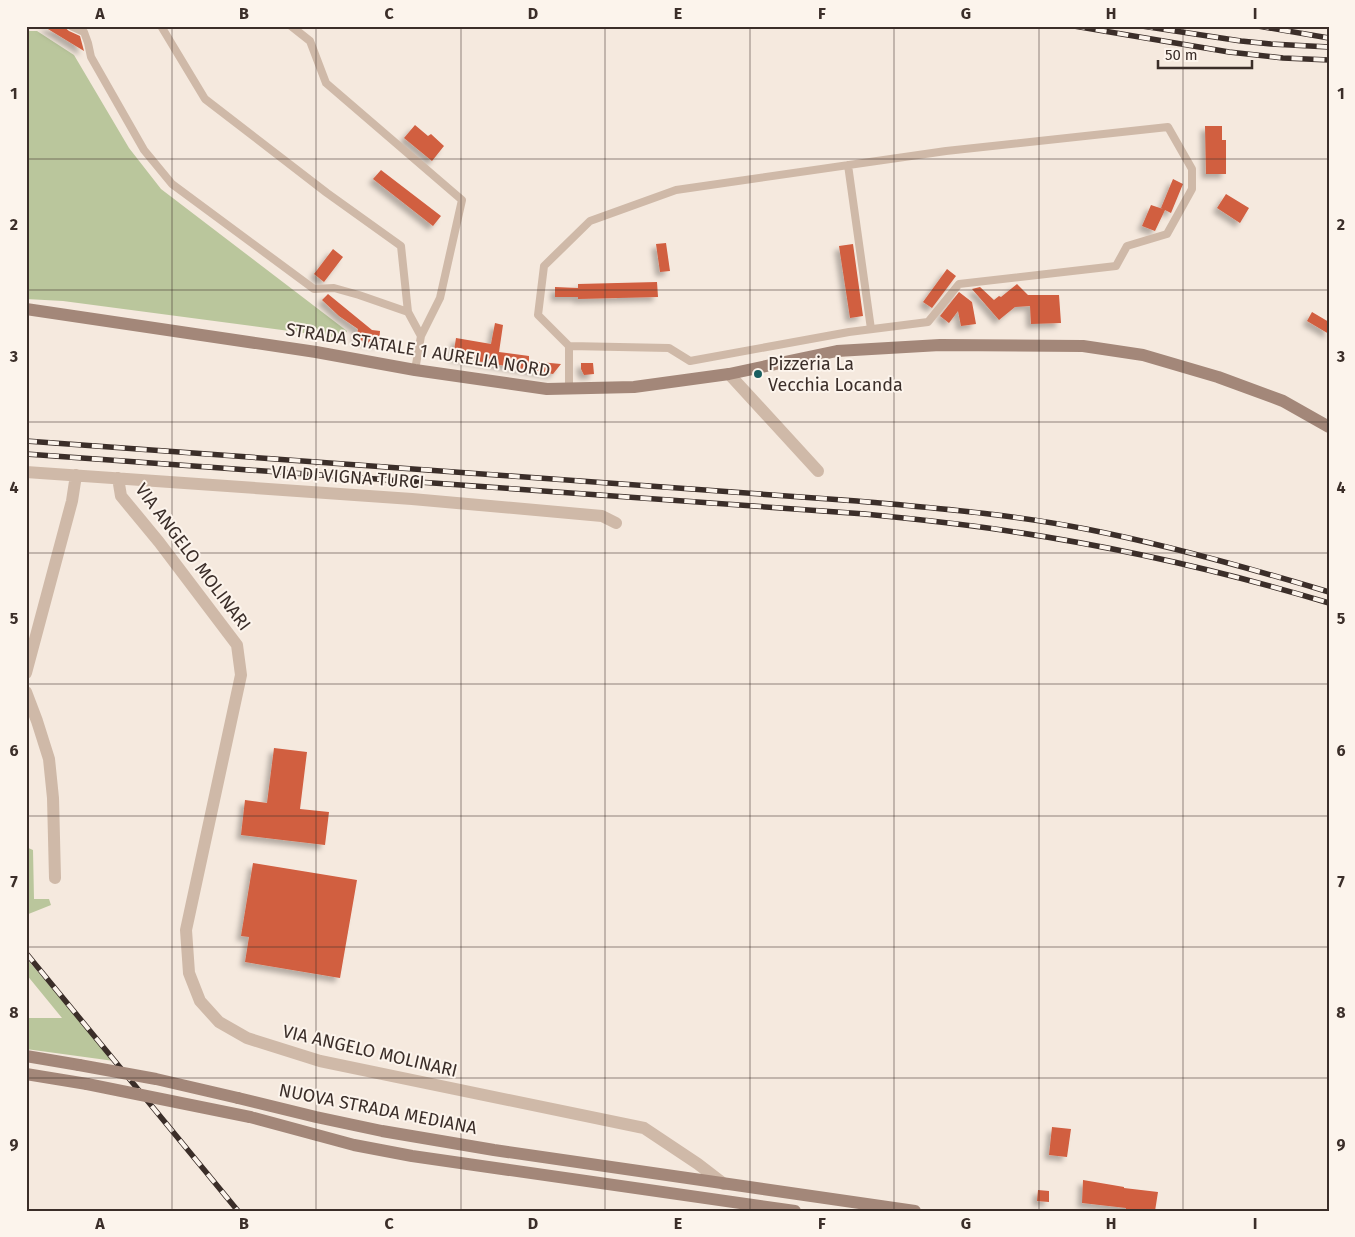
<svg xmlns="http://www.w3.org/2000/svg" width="1355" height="1237" font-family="'Fira Sans',sans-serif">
  <defs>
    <filter id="shadow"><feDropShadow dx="-4.5" dy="4.5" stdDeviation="2.5" flood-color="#0004"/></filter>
  </defs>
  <rect width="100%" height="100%" fill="#f5e9de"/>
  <path fill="#bac69c" d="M26,31H37L74,55L129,148L161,189L347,331L342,338L63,301L26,299Z
    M26,847L33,850L34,899H49L51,905L26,915Z
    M26,958L114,1061L26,1049V1018H62L26,974Z"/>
  <path fill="#d15e40" filter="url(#shadow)" d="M43,26H63L69,31L80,36L84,51Z
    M415,125L428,136L431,134L444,146L432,161L404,138Z
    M1205,126H1222V140H1226V174H1206Z
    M381,170L441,216L433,226L373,179Z
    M1173,179L1183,184L1171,213L1165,210L1155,231L1142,226L1151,205L1163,209L1161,208Z
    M1226,194L1249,208L1240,223L1217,208Z
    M666,243L670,271L660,272L656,244Z
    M853,244L863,316L850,318L839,246Z
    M333,249L343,257L324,282L314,274Z
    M947,269L956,276L932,308L923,302Z
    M657,282L658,297L578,299V297H555V287L578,288V284Z
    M1017,284L1028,295H1059L1061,323L1031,324L1030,306L1015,307L999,320L972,289L980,287L994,300L999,296L1001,297Z
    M959,292L972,302L976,324L961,326L958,311L949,323L940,316Z
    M328,294L372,330L380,331L379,344L356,340L358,329L339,316L322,300Z
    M1312,312L1329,322V334L1307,321Z
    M495,323L503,325L499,352L529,356V361L561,364L553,374L453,357L456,338L491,344Z
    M581,363H593L594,374L584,375L581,369Z
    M274,748L307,752L300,809L329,812L325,845L241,835L245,800L267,803Z
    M253,863L357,880L340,978L245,962L249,937L241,936Z
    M1052,1127L1071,1129L1067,1157L1049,1155Z
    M1083,1180L1124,1187V1188L1158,1192L1155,1211H1125L1126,1208L1082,1203Z
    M1038,1190L1049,1191V1202L1037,1201Z"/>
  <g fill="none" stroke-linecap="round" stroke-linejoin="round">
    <path stroke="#cfb9a8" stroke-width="8" d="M71,26L84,32L88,43L91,57L144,150L172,184L314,289L334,288L359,295L408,312
      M161,26L205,99L327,193L401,246L408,312L421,336
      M291,26L310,41L326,83L462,200L440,298L421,336L415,370
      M848,165L871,329
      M569,346L538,315L544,266L590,221L676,190L946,151L1168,127L1192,169V189L1167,234L1127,246L1116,266L959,284L928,322L849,332L690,361L669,348L569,346V389"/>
    <path stroke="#cfb9a8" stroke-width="12" d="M729,374L818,471
      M26,472L412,499L602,516L616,523
      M118,478L121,496L159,542L237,645L241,675L186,930L189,973L200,1001L219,1022L247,1038L320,1061L644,1128L698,1164L724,1184
      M26,673L72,501L76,475
      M26,692L37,721L49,759L53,798L55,878"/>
    <path stroke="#a38779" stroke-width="12" d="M26,309L316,352L415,370L547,389L634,387L729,374L837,351L940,345L1083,346L1143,355L1218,377L1283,401L1329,427
      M26,1056L79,1065
      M26,1074L87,1084
      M238,1098L316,1117L382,1131L494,1150L915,1211
      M250,1117L354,1145L412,1156L795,1211"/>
    <defs>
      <path id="rail" d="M1074,26L1229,52L1283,58L1329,60
        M1142,26L1241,41L1271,44L1329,47
        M1258,26L1329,38
        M26,441L857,501C933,508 1011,514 1086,529C1168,545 1249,568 1329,592
        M26,454L865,514C915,519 966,524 1015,532C1121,548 1226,572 1329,603
        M26,953L238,1211"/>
    </defs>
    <use href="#rail" stroke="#3b2e29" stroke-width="5.5"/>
    <use href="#rail" stroke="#fcf4ec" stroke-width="4" stroke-dasharray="11" stroke-linecap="butt"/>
    <path stroke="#a38779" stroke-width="12" d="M79,1065L156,1079L238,1098
      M87,1084L250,1117"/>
  </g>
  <path fill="none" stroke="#3b2e29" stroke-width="1" stroke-opacity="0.55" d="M172,26V1211M316,26V1211M461,26V1211M605,26V1211M750,26V1211M894,26V1211M1039,26V1211M1183,26V1211M26,159H1329M26,290H1329M26,422H1329M26,553H1329M26,684H1329M26,816H1329M26,947H1329M26,1078H1329"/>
  <circle fill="#1a5f61" stroke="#fcf4ec" stroke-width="2" cx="758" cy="374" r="5"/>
  <g text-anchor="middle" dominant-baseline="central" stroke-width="4" stroke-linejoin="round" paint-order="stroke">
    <g font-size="18" fill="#3b2e29" stroke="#fcf4ec">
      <text transform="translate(418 350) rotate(9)">STRADA STATALE 1 AURELIA NORD</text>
      <text transform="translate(348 477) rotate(4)">VIA DI VIGNA TURCI</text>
      <text transform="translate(193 557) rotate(53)">VIA ANGELO MOLINARI</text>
      <text transform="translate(370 1051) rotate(13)">VIA ANGELO MOLINARI</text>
      <text transform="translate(378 1109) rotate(11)">NUOVA STRADA MEDIANA</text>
    </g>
    <g font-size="18" fill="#3b2e29" stroke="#fcf4ec" text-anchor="start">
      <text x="768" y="364">Pizzeria La<tspan x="768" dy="21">Vecchia Locanda</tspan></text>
    </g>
  </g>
  <rect width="1355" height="1237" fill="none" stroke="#fcf4ec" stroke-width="55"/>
  <path d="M1158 60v8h94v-8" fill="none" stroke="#3b2e29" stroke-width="2.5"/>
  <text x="1165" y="60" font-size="15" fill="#3b2e29" stroke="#fcf4ec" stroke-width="4" paint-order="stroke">50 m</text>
  <rect x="28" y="28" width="1300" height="1182" fill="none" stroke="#3b2e29" stroke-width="2"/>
  <g font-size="16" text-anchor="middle" font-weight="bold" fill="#3b2e29">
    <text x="100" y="19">A</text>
    <text x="244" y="19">B</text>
    <text x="389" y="19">C</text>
    <text x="533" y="19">D</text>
    <text x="678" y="19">E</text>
    <text x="822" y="19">F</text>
    <text x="966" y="19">G</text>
    <text x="1111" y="19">H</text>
    <text x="1255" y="19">I</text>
    <text x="14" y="99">1</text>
    <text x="1341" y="99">1</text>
    <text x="14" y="230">2</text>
    <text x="1341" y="230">2</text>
    <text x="14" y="362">3</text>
    <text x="1341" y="362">3</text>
    <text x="14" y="493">4</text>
    <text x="1341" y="493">4</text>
    <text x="14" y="624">5</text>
    <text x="1341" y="624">5</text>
    <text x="14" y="756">6</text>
    <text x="1341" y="756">6</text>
    <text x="14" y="887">7</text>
    <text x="1341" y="887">7</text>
    <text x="14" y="1018">8</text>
    <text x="1341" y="1018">8</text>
    <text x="14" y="1150">9</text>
    <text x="1341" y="1150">9</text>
    <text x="100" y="1229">A</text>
    <text x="244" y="1229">B</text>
    <text x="389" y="1229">C</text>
    <text x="533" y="1229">D</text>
    <text x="678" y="1229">E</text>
    <text x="822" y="1229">F</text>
    <text x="966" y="1229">G</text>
    <text x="1111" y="1229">H</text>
    <text x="1255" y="1229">I</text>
  </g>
</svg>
